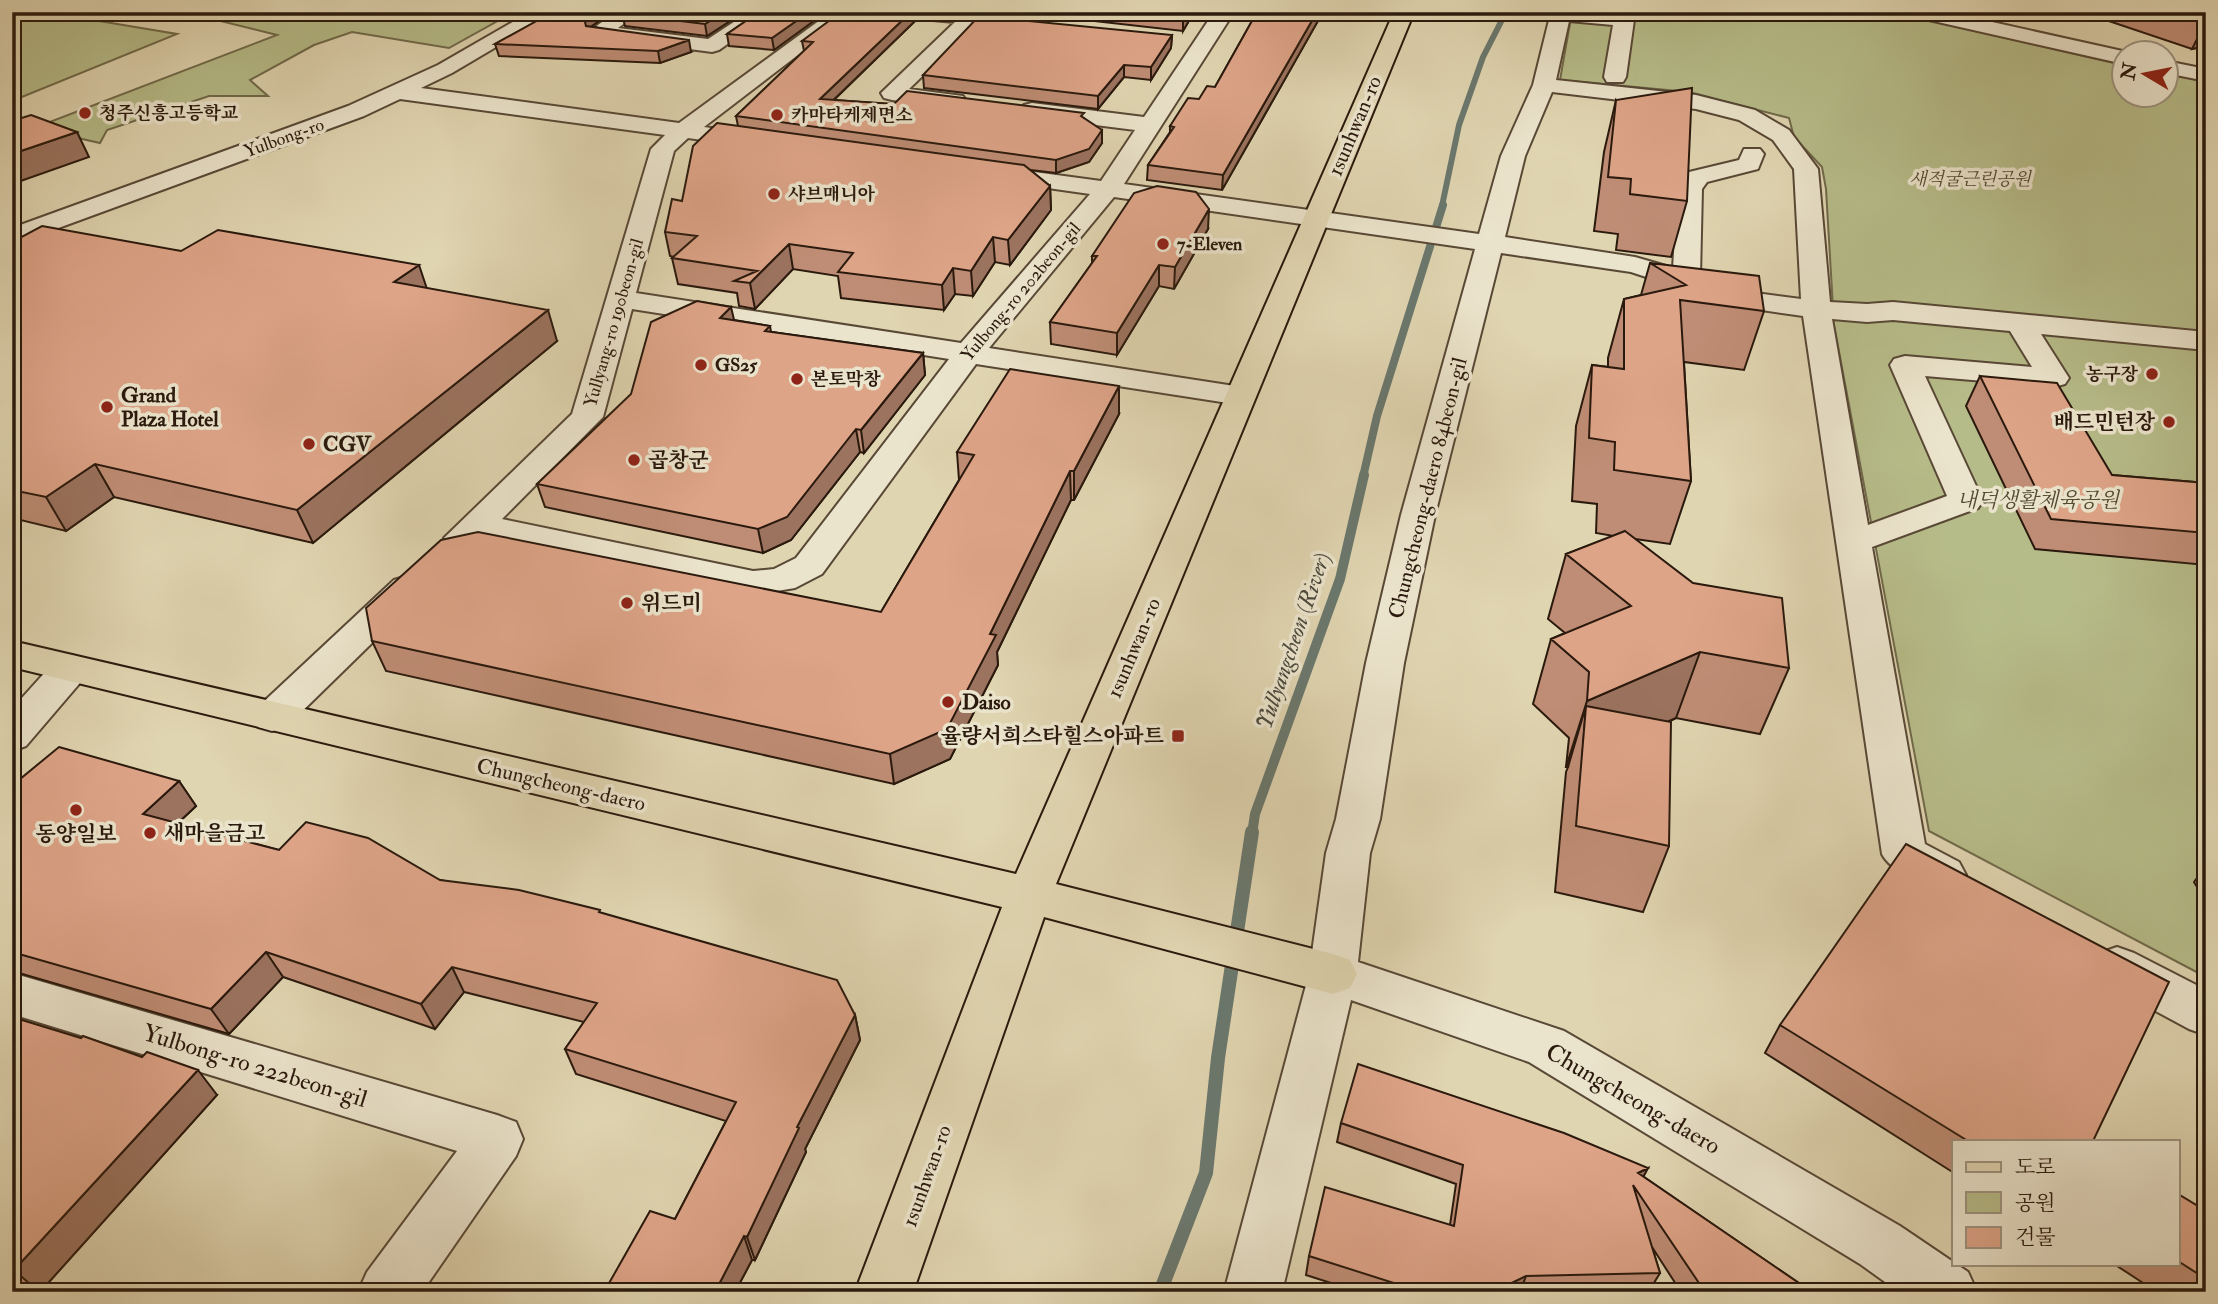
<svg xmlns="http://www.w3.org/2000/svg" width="2218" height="1304" font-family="'IM FELL Double Pica','Noto Serif KR',serif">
  <rect width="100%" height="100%" fill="#e0d5b1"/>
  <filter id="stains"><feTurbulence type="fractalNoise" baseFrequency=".00286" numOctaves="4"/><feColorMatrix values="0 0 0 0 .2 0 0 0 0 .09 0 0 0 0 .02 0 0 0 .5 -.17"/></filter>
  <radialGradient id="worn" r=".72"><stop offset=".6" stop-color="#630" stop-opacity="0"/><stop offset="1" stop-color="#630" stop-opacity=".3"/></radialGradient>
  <path fill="#b6bc89" stroke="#706a4b" stroke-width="2" d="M12,12H45L177,34L12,101Z
    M184,12H514L449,48L352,32L314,45L250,80L268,96H209L107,130L100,143L34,128L277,35Z
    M1572,12H1892L2123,65L2124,94H2166V74L2206,80V977L1929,831L1834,325L1826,189L1822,167L1794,137L1789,118L1689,92L1560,80Z"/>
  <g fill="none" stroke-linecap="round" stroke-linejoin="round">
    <path stroke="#6a786e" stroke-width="6" d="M1442,206L1459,125L1483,57L1506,12"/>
    <path stroke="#6a786e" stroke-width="8" d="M1363,477L1377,416L1443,205"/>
    <path stroke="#6a786e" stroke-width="10" d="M1252,834L1255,814L1340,579L1364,475"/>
    <path stroke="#6a786e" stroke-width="14" d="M1160,1292L1206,1173L1218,1058L1252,832"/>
    <defs>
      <path id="minor" d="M530,12H555L452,73L421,88L679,123L831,12H854L704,127L766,136L770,141L766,146L758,148L688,138L674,151L636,293L961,343L1090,194L991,180L982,178L979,173L982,168L991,166L1101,181L1135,130L1032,117L1024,115L1021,110L1024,105L1032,103L1144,117L1214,12H1234L1124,184L1479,234L1501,156L1533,85L1551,12H1605L1631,16L1634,20L1626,77L1623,82H1607L1604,77L1613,25L1569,21L1556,80L1696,95L1755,110L1789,130L1818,169L1830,302L1867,304L1893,302L2206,332V350L2041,334L2069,378L2065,384L2054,387L1925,376L1983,501L1978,508L1872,547L1925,844L1959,862L1966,875L1959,888C1954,889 1947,893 1943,893C1925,892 1889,868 1882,854L1803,316L1734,306L1631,272L1501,253L1435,515L1404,663L1380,819L1370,853L1358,962L1564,1031L1900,1226L1968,1272L1977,1292H1899L1860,1264L1529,1062L1351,1000L1282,1292H1224L1309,974L1326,853L1336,819L1366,663L1401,515L1475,249L1114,197L989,348L1241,387L1252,389L1256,396L1252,403L1241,405L976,364L822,574L795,588L753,595L484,536C473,547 465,550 450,546L444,538L572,414L651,149L665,135L400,99L364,116L12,245V228L348,106L438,65ZM1552,92L1696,109L1739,120L1773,140L1794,169L1801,299L1748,292L1700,277L1702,189L1707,182L1758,169L1764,154L1760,149H1744L1739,160L1689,172L1678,189L1673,268L1635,257L1505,237L1525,156ZM632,309L949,359L796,558L774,569L753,571L502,519L603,417ZM1832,319L1867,322L1893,320L2010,331L2032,367L1905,356L1894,359L1890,365L1947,496L1868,525Z
        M616,12H640L618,28L708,39L749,12H773L719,50L712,52L591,36L588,32Z
        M900,12H987L998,20L995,24L975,25L909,89L963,96L966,101L963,106L955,108L892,100L884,98L881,93L955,22L910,18Z
        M1910,12H1947L2127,52H2124V64L1920,18Z
        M2166,61L2206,69V81L2166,73Z
        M407,576L420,580L425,588L420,596L286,727L272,731L258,727L252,717L258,707L394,580Z
        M71,655L85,659L90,668L85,677L26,746L12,751V709L57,659Z
        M2117,947L2134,953L2206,990V1035L2189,1029L2100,981L2093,967L2100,953Z
        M12,973L497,1115L516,1122L523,1139L516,1156L422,1292H358L367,1272L457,1151L12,1014Z"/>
      <path id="major" d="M1394,12H1414L1056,884L1333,954L1350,960L1357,974L1350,988L1333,994L1044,917L913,1292H855L1002,907L12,667V641L1016,874Z"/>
    </defs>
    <use href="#minor" stroke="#584836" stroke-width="4"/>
    <use href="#major" stroke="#2a190d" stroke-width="4"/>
    <use href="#minor" fill="#ebe4cc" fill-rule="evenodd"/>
    <use href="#major" fill="#e0d5b1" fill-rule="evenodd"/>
  </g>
  <path fill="#bf8d75" stroke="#2a190d" stroke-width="2" d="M546,12H612L591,26L691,52L660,63L499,56L495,44L545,17L544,14Z
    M744,12L707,36L625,26L622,14Z
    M759,12H826L774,50L729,46L727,34Z
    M1014,12H1194L1183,31Z
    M1257,12H1323L1222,190L1147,180L1148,165L1170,132V126L1199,99L1215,87Z
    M2082,12H2206V46L2192,49Z
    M915,21L834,100L1084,118L1102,143L1089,162L1056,173L1030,170L1050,186L1051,210L1010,265L995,262L973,296L955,294L944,310L841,298L838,276L793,269L755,309L739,306L737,293L678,284L672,258L674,257L670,256L665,232L682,201L738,126L736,116L804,51L802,41Z
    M1172,35L1171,48L1151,80L1124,77L1098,109L924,88L923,75Z
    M1616,100L1687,201L1671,257L1616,250L1618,234L1594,231L1604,152Z
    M1208,229L1174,289L1159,286L1117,355L1051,344L1050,322L1092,263V256Z
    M12,242L181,251L426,288L557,341L313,543L114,497L66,531L12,518Z
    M1650,263L1764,311L1744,370L1684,362L1691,481L1670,544L1635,539L1789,668L1760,734L1676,718L1668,722L1669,846L1643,912L1555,892L1566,772L1568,767H1566L1569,738L1533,704L1551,639L1565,633L1548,619L1566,554L1614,536L1596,533L1597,504L1572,501L1576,426L1592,365L1608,367V358L1624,299L1641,295Z
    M734,320L770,326L771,332L923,353L925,375L864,453L860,452L791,540L763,553L545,507L537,484Z
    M1980,376L2112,475L2206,483V565L2035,549L1966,406Z
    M1119,414L1074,500H1071L997,652L998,665L950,759L894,784L386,671L372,641L881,612L959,480L957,452Z
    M179,781L196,806L177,824L279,850L440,880L601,913L855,1015L860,1040L805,1149L806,1152L755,1260H752L735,1292H604L675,1219L726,1121L576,1074L565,1049L584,1022L464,992L435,1029L283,977L229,1034L12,971V783Z
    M2200,874H2206V902L2194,882Z
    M12,1015L19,1019L217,1095L40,1292L12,1281Z
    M1780,1025L2093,1141H1954V1173L1765,1053Z
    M1341,1123L1644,1177L1812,1292H1681L1652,1247L1660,1273L1649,1291L1359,1292L1306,1275L1309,1256L1450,1225L1456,1184L1337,1142Z
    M2178,1194L2206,1211V1292H2157L2114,1264H2178Z"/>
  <path fill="#9b735f" stroke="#2a190d" stroke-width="2" d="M592,12H612L586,30L584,18Z
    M724,12H744L707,36L705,24Z
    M809,12H826L774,50L772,38Z
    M911,12H914L915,21L822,111L820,99Z
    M1187,12H1194L1183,31V19Z
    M1317,12H1323L1222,190L1223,175Z
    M2206,21V44L2205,46L2192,49Z
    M1172,35L1171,48L1151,80V67Z
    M689,40L691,52L660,63L658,51Z
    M1124,65V77L1098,109V96Z
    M1102,130V143L1089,162L1056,173V160Z
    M77,132L89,157L12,184V154Z
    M1050,186L1051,210L1010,265L1008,240Z
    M1209,209L1208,229L1174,289L1175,267Z
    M993,237L995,262L973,296L971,271Z
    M789,244L793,269L755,309L750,283Z
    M419,265L429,295L394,282Z
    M1159,265V286L1117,355V333Z
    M953,268L955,294L944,310L942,285Z
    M731,307L736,328L720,318Z
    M548,310L557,341L313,543L297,510Z
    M923,353L925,375L864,453L861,430Z
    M1119,386V414L1074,500V471Z
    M856,429L860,452L791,540L763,553L758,529Z
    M95,464L114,497L66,531L46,497Z
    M1070,471L1071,500L997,652L998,665L950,759L894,784L890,754L990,634Z
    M1700,652L1676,718L1582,760L1586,706L1568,767H1566L1587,701Z
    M179,781L196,806L160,840L143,814Z
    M266,952L283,977L229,1034L211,1009Z
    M452,967L464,992L435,1029L421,1004Z
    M855,1015L860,1040L805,1149L806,1152L755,1260L747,1237L797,1127Z
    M198,1070L217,1095L40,1292H39L14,1270Z
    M1648,1168L1638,1187V1173Z
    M744,1236L752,1260L735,1292H715Z
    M1526,1276L1520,1292H1493Z"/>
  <path fill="#dea488" stroke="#2a190d" stroke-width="2" d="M546,12H592L584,18L586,26L689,40L658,51L495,44L549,14H544Z
    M625,12H724L705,24L622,14Z
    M759,12H809L772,38L727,34Z
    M841,12H911L820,99L894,104L907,91L1084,113L1081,116L1102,130L1089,149L1056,160L736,116L813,42L802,41Z
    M1121,12H1187L1183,19Z
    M1257,12H1317L1223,175L1148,165L1174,127L1170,126L1188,98L1199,99L1207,86L1215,87Z
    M979,16L1172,35L1151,67L1124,65L1098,96L923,75Z
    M1692,88L1687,201L1630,194L1631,179L1608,177L1616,100Z
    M31,115L77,132L12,154V121Z
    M717,123L1024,165L1050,186L1008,240L993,237L971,271L953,268L942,285L838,272L853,253L789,244L750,283L734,281L757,271L672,258L697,236L665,232L672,199L682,201L693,146Z
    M1157,186L1196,192L1209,209L1175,267L1159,265L1117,333L1050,322L1097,256H1092L1134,193Z
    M42,226L181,251L218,230L419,265L394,282L548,310L297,510L95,464L46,497L12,490V242Z
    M1650,263L1759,276L1764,311L1680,300L1691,481L1614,470L1615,442L1589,438L1592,365L1624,369V299L1686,285Z
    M697,301L731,307L720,318L770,326L765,331L923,353L861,430L856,429L787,517L758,529L537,484L631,394L651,322Z
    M1010,369L1119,386L1074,471H1070L990,634L996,635L947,729L890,754L372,641L366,608L441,540L478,532L881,612L974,455L957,452Z
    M1980,376L2057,383L2112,475L2206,483V533L2051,519Z
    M1625,531L1693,583L1782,598L1789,668L1700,652L1587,701L1589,672L1551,639L1631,606L1566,554Z
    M1586,706L1671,722L1669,846L1576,826Z
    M59,747L179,781L143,814L279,850L306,822L368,838L440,880L519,890L600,910L599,912L837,980L855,1015L797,1127L799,1128L747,1237L744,1236L715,1292H604L650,1211L675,1219L736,1102L565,1049L597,1003L452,967L421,1004L266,952L211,1009L12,952V783L14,784Z
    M1906,844L2169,982L2093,1141H1968L1780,1025Z
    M2200,874H2206V882Z
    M12,1015L16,1016L15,1018L81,1038L83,1036L142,1057L147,1052L198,1070L14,1270L12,1269Z
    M1358,1064L1564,1133L1648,1168L1638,1173L1812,1292H1705L1633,1185L1660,1273L1526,1276L1493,1292H1422L1309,1256L1325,1187L1454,1226L1463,1165L1341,1123Z
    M2178,1194L2206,1211V1279L2178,1261Z"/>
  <g fill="#8f2418" stroke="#ebe4cc" stroke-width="2.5">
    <circle cx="85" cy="113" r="7"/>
    <circle cx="777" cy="115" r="7"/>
    <circle cx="774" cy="194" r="7"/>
    <circle cx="1163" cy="244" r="7"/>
    <circle cx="701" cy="365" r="7"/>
    <circle cx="2152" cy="374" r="7"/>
    <circle cx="797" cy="379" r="7"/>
    <circle cx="107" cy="407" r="7"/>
    <circle cx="2169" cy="422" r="7"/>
    <circle cx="309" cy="444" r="7"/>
    <circle cx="634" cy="460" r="7"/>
    <circle cx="627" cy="603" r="7"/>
    <circle cx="948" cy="702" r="7"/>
    <rect x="1171" y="729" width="14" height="14" rx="3.5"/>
    <circle cx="76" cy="810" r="7"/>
    <circle cx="150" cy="833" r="7"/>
  </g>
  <g text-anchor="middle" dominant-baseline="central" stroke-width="7" stroke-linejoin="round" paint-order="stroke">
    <g font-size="18" font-weight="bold" fill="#2a190d" stroke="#ebe4cc" text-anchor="start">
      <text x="99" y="113">청주신흥고등학교</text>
      <text x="791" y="115">카마타케제면소</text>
      <text x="788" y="194">샤브매니아</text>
      <text x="1177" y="244">7-Eleven</text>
      <text x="715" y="365">GS25</text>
      <text x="2138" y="374" text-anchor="end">농구장</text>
      <text x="811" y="379">본토막창</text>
    </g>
    <g font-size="18" fill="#2a190d" stroke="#ebe4cc">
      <text transform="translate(284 138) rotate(-20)">Yulbong-ro</text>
      <text transform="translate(1021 292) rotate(-50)">Yulbong-ro 202beon-gil</text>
      <text transform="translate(614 323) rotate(-74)">Yullyang-ro 190beon-gil</text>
    </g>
    <g font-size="18" font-style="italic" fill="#544a32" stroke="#ebe4cc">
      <text x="1970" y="179">새적굴근린공원</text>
    </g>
    <g font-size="21" fill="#2a190d" stroke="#ebe4cc">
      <text transform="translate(1355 126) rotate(-67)">1sunhwan-ro</text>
      <text transform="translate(1428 488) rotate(-76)">Chungcheong-daero 84beon-gil</text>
      <text transform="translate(1134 648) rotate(-67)">1sunhwan-ro</text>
      <text transform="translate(561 785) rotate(13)">Chungcheong-daero</text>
      <text transform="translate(927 1176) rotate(-70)">1sunhwan-ro</text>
    </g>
    <g font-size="21" font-weight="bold" fill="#2a190d" stroke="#ebe4cc" text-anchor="start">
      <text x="121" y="395">Grand<tspan x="121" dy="24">Plaza Hotel</tspan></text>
      <text x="2155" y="422" text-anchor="end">배드민턴장</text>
      <text x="323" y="444">CGV</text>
      <text x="648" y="460">곱창군</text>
      <text x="641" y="603">위드미</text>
      <text x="962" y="702">Daiso</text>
      <text x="1164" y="736" text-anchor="end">율량서희스타힐스아파트</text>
      <text x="164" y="833">새마을금고</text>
      <text x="76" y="834" text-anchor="middle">동양일보</text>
    </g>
    <g font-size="21" font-style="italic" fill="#544a32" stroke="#ebe4cc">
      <text x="2038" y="500">내덕생활체육공원</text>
    </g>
    <g font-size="23" font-style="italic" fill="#4a493e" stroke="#ebe4cc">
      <text transform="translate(1293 641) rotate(-71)">Yullyangcheon (River)</text>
    </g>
    <g font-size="24" fill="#2a190d" stroke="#ebe4cc">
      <text transform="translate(255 1066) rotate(17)">Yulbong-ro 222beon-gil</text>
      <text transform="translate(1633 1099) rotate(30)">Chungcheong-daero</text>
    </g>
  </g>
  <rect width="2218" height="1304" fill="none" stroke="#e0d5b1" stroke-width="42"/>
  <rect x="14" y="14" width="2190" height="1276" fill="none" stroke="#2a190d" stroke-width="3.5"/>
  <rect x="21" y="21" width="2176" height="1262" fill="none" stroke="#2a190d" stroke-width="2"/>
  <rect x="1952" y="1140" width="228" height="126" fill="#ebe4cc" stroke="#9e9380" stroke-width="2"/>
  <rect x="1966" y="1162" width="35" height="10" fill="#e0d5b1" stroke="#9e9380" stroke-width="2"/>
  <text x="2015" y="1174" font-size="21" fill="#2a190d">도로</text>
  <rect x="1966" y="1192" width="35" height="21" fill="#b6bc89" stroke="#9e9380" stroke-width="2"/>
  <text x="2015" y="1210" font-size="21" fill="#2a190d">공원</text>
  <rect x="1966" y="1227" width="35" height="21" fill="#dea488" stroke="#9e9380" stroke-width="2"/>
  <text x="2015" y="1244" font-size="21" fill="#2a190d">건물</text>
  <g transform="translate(2145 74) rotate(280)"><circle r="33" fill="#ebe4cc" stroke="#9e9380" stroke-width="2"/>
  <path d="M0-5L12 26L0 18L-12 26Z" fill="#8f2418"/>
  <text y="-10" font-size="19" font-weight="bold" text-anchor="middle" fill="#2a190d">N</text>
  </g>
  <rect width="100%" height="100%" filter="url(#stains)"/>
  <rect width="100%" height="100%" fill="url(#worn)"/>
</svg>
